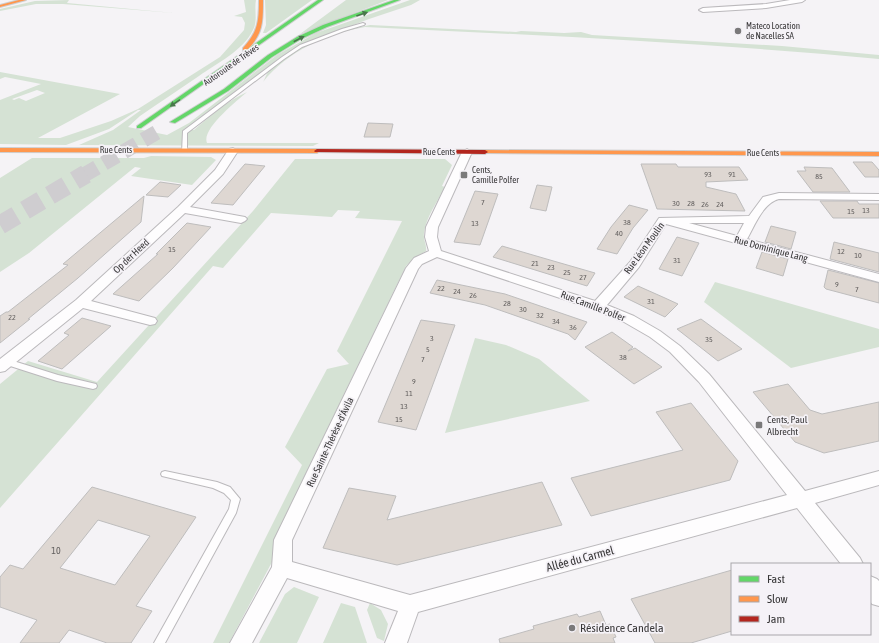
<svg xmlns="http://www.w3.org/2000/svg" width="879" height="643" font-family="'Asap Condensed',sans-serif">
  <rect width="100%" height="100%" fill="#f5f3f6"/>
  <path fill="#d5e2d4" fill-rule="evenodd" d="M69,0L67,3L174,13L63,4H36L0,11V9L35,1Z
    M244,0H256C254,10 258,21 253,30C243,51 217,63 199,76C180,89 160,102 140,116L128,127L167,135L189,123L277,55L316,33L410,0H420L411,5L369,19L301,45L281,57L188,127L187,130H194C210,116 227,101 247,92C237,101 201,129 207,143H319L313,146L79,145L113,130L141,110H138L109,129L66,145L0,144V100L41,84L5,77L0,79V72L120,94L38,138H60L111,121L138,109L220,57L244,30L245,23L242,17L234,16L246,12ZM37,90L45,93L26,101L19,98L14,100L12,99Z
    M265,0H312L266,33H263L266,25Z
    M346,0H388L300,34Z
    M370,25L516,32L521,31L564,33L581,32L592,35L782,46L879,55V59C708,43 536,35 365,27C326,34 288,51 263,82C265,79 266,74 269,71C290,47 338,31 370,25Z
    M151,156L211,157L216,160L192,185L131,176L141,168L135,167L29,253L0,272V178L32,158H144Z
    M295,159H445L452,165L442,186L445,187C438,201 426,217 424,233C423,240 427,245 426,251L413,259L406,266L274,539L272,562L229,643H213L302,465L285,447L327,369L349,364L337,351L402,221L355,218L360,211L338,210L332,217L271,213L223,268L213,266L0,508V384L28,361L97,382L253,211Z
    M715,282L879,329V347L791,368L704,302Z
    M475,338L506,345L539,359L590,401L445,433Z
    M294,587L319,597L297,643H259L285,594Z
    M341,603L355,607L367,643H323Z
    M370,603L381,610L388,624L384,641L377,638L367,610Z"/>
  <path fill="#ded7d2" stroke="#bebdbd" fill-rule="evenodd" d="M368,123L393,124L390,137H364Z
    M853,162H872L879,170V177H865Z
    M245,164L265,166L233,205L211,203Z
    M641,164H676L678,167H739L748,180L706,182V187L736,194L745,211L657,209Z
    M804,167L832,168L850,192H813L797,171H806Z
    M160,182L181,185L168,197L146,195Z
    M537,185L552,187L546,211L530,208Z
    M475,191L498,194L480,245L454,242Z
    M144,196L141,222L78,278L28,319H30L0,343V316L6,312H8L68,265L63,264Z
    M820,201H857L859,204H879V218H833Z
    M629,205L648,210L633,228L617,254L597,249L611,227Z
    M187,223L211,227L173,268L139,301L113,294L158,254H156Z
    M771,226L796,232L791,249L765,242Z
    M677,237L699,243L682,276L659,269Z
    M834,242L879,253V272L830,259Z
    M502,246L550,260L595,273L587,286L493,257Z
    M762,252L788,259L783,276L756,268Z
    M828,270L879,283V303L826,289L824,287Z
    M437,280L505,294L587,322L575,340L568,334L485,305L430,293Z
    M638,286L665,298L678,304L665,317L624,297Z
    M82,318L111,326L62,369L38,361L69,335L64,333Z
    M701,319L742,349L718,361L677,329Z
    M421,320L455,325L416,430L378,422Z
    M612,332L633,347L628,351L635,348L662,367L634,384L585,347Z
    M788,384L810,410L822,414L879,402V441L824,453L795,442L753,392Z
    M691,403L738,461L730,480L591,516L571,478L683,450L656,412Z
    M542,482L562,525L397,565L323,548L349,488L396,496L387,520Z
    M92,487L196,517L136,606L152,611L131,643H107L69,630L59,643H20L37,620L0,607V577L10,565L23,569ZM98,520L150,536L115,585L60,568Z
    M732,570V631L691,643H655L631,599Z
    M600,611L606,625L610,624L616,637L613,638L615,643H500L499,639L534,629L533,626L577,614L579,617Z"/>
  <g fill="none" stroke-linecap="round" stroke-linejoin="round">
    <path stroke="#cfcdd0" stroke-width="15" stroke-dasharray="15 8" stroke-linecap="butt" d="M84,175L159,131"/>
    <path stroke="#cfcdd0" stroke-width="19" stroke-dasharray="19 10" stroke-linecap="butt" d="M0,225L86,174"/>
    <defs>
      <path id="lane" d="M363,23L365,24L364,25L344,31L302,47L284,59L187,133V151L182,152L183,131L282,57L300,45L342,29Z
        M7,359L58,375L96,384L97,386L96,388L93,389L57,381L4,364L3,362L4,360Z
        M165,471L217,482L230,487L240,499L236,513L165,643H154L229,509L231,500L224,493L213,488L162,476L161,474L162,472Z"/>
      <path id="street" d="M790,0H805L802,2L766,8L703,12L699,10L703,8L766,4Z
        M233,148L238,151L223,174L190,207L245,217L247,219L245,221L241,223L185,213L91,301L155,318L157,321L155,324L150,325L83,308L5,371L0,372V359L76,300L178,207L215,170L229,149Z
        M467,149L472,152L438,227L437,237L441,251L595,301L630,262L659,218L749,216L763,197L779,193L879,194V200L779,199C763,203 755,225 747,239L879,274V282L666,224L639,267L607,305L634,316L660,331L680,346L709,374L805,491L879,471V485L815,503L860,558L863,564H841L797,508L418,612L407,643H385L398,611L287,578L252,643H230L272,567L274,540L406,268L414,258L429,251L425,237L426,227L462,152ZM689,223H744L737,236ZM437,257L593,309L624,322L650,337L670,352L699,382L787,495L410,595L292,562V540L418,269L422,264Z
        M870,576L877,579L879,581V606L872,604L870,601Z"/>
      <path id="fast" d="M318,0H323L141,128H137V126Z
        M394,0H400L327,27L301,39L272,57L228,91L175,123L170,122L224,89L268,55L297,37L323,25Z"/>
      <path id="slow" d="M19,0H26L0,7V5Z
        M259,0H263C263,22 263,34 247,50H243V48C258,32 259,21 259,0Z
        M0,148L317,149L320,151L317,153L0,152Z
        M485,150L879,152V156L483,153L482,152Z"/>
      <path id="jam" d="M317,149L485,150L488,152L485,154L315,152L314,151Z"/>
    </defs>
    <use href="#lane" stroke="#bbb9bc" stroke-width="2"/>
    <use href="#street" stroke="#bbb9bc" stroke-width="2"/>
    <use href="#fast" stroke="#cfcfd0" stroke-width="2"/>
    <use href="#slow" stroke="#cfcfd0" stroke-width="2"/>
    <use href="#jam" stroke="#cfcfd0" stroke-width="2"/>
    <use href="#lane" fill="#fefdfe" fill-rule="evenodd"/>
    <use href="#street" fill="#fefdfe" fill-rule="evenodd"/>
    <use href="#fast" fill="#63d668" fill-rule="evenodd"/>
    <use href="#slow" fill="#ff974d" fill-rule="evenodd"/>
    <use href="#jam" fill="#b3261e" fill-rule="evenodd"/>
  </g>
  <defs><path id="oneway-solid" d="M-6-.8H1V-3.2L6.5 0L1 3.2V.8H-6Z"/></defs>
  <g fill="#49774b">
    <use href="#oneway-solid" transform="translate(362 14) rotate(-19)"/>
    <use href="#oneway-solid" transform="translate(299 39) rotate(-28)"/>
    <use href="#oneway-solid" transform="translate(175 103) rotate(146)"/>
  </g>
  <g fill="#7a797a" stroke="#f5f2f7" stroke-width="1.5">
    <circle cx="738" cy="31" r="4"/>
    <rect x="460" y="171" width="8" height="8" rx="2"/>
    <rect x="755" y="421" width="8" height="8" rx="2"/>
    <circle cx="572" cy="628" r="4"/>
  </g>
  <g text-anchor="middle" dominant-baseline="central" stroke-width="3.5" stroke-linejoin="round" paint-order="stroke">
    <g font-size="8" fill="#625f5e">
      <text x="708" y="174">93</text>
      <text x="732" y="174">91</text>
      <text x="819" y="176">85</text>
      <text x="483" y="202">7</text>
      <text x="676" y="203">30</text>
      <text x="691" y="203">28</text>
      <text x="705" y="204">26</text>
      <text x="720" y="204">24</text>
      <text x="866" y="210">13</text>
      <text x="851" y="211">15</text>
      <text x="627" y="222">38</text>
      <text x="475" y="223">13</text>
      <text x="619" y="233">40</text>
      <text x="172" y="249">15</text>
      <text x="841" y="251">12</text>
      <text x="858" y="255">10</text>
      <text x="677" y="260">31</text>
      <text x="535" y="263">21</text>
      <text x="551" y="267">23</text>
      <text x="567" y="272">25</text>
      <text x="583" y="277">27</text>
      <text x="837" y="284">9</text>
      <text x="441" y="288">22</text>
      <text x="857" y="289">7</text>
      <text x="457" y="291">24</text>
      <text x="473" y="295">26</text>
      <text x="651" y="301">31</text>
      <text x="507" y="303">28</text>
      <text x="523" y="309">30</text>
      <text x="540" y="315">32</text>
      <text x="12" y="317">22</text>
      <text x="556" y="321">34</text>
      <text x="573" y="327">36</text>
      <text x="432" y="338">3</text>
      <text x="709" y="339">35</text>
      <text x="428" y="349">5</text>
      <text x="623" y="357">38</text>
      <text x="423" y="359">7</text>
      <text x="414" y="381">9</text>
      <text x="409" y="393">11</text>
      <text x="404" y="406">13</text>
      <text x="399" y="419">15</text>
    </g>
    <g font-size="9" fill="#383738" stroke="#f5f2f7" text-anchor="start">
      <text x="746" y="26">Mateco Location<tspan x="746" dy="10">de Nacelles SA</tspan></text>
      <text x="472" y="170">Cents,<tspan x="472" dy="10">Camille Polfer</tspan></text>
    </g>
    <g font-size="9" fill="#383738" stroke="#f5f2f7">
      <text transform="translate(231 65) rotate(-35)">Autoroute de Trèves</text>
      <text x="116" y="150">Rue Cents</text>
      <text x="439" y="152">Rue Cents</text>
      <text x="763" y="153">Rue Cents</text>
    </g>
    <g font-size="10" fill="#383738" stroke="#f5f2f7">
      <text transform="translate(644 248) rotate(-54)">Rue Léon Moulin</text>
      <text transform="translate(771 249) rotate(15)">Rue Dominique Lang</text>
      <text transform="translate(131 256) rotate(-43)">Op der Heed</text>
      <text transform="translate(593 306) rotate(21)">Rue Camille Polfer</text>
      <text transform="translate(330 442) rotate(-65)">Rue Sainte-Thérèse-d'Ávila</text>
    </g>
    <g font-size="10" fill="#383738" stroke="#f5f2f7" text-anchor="start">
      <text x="767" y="419">Cents, Paul<tspan x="767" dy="12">Albrecht</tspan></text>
    </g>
    <g font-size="10" fill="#625f5e">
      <text x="56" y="550">10</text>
    </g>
    <g font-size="12" fill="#383738" stroke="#f5f2f7">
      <text transform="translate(580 559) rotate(-15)">Allée du Carmel</text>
    </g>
    <g font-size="12" fill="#383738" stroke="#f5f2f7" text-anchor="start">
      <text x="580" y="628">Résidence Candela</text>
    </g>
  </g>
  <rect x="731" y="563" width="140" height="72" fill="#f5f2f7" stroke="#a9a7ab"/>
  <rect x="739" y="576" width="20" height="6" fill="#63d668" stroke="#a9a7ab"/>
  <text x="767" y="583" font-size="12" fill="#383738">Fast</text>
  <rect x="739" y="596" width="20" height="6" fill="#ff974d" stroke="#a9a7ab"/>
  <text x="767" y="603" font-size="12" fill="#383738">Slow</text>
  <rect x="739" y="616" width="20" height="6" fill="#b3261e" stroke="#a9a7ab"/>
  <text x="767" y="623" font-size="12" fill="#383738">Jam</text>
</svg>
